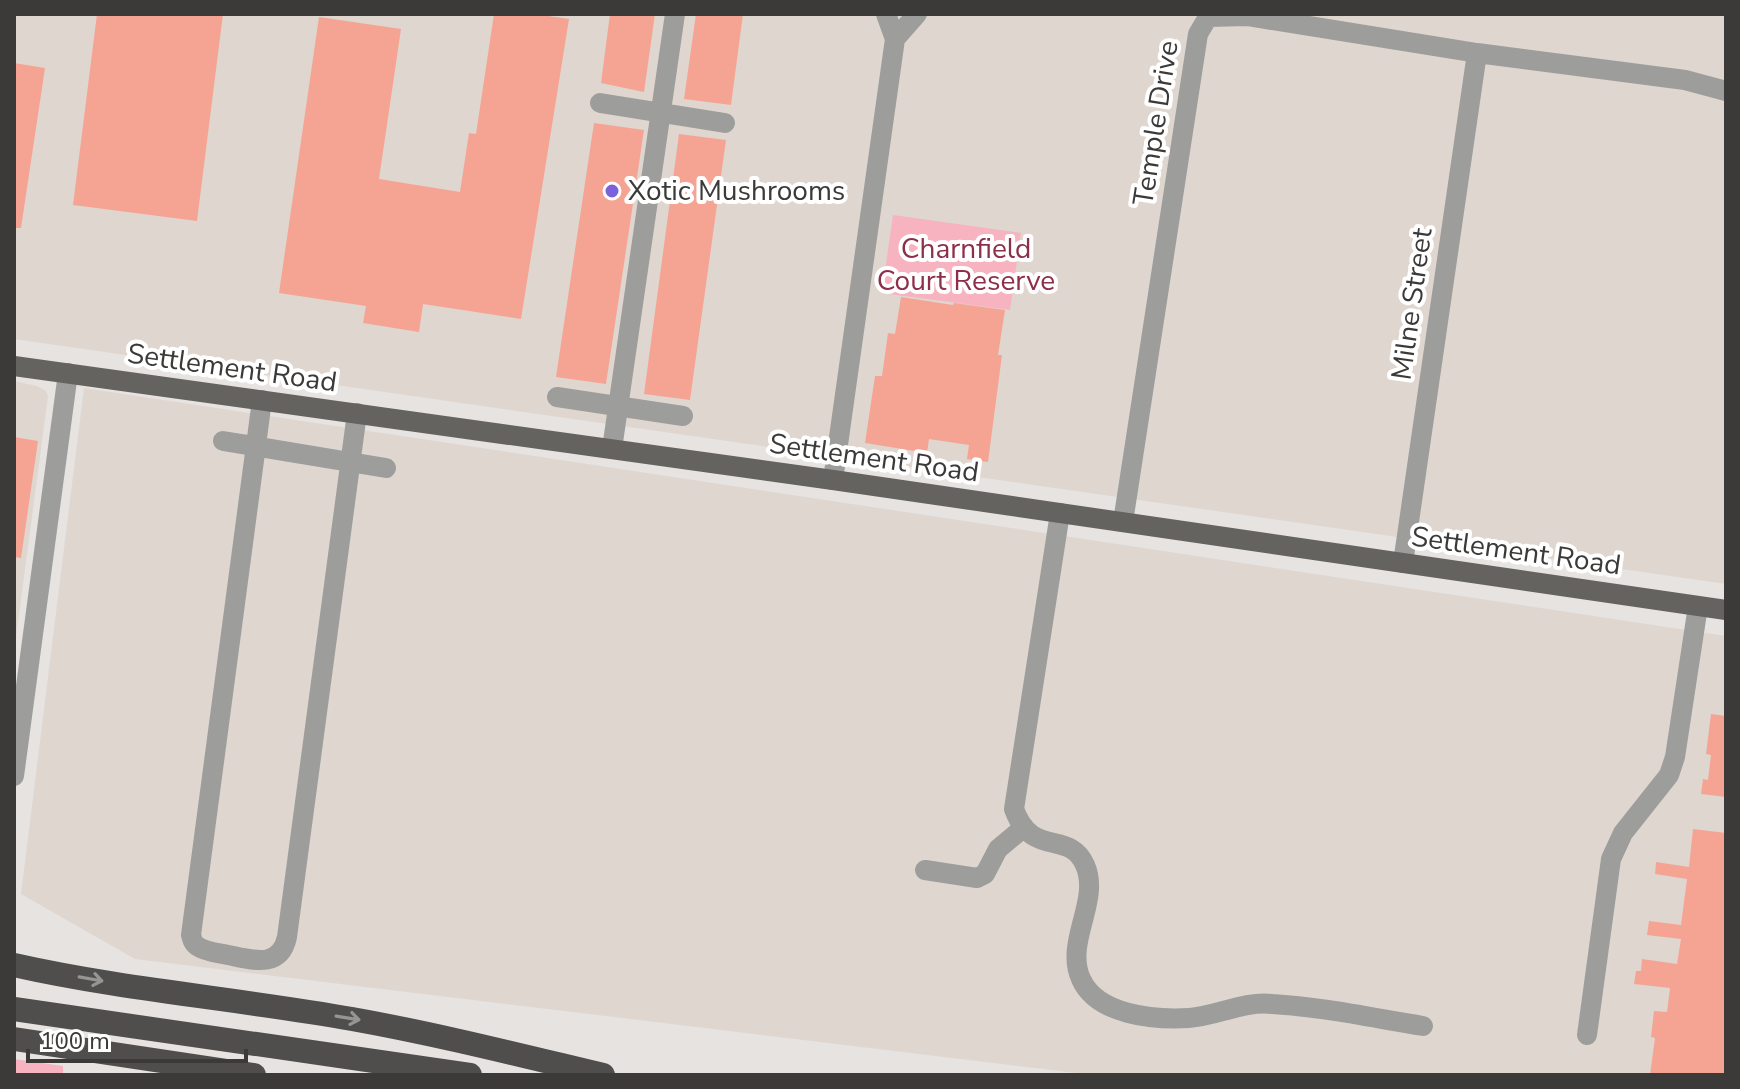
<svg xmlns="http://www.w3.org/2000/svg" width="1740" height="1089" font-family="'Nunito Sans',sans-serif">
  <rect width="100%" height="100%" fill="#e6e3e1"/>
  <path fill="#dfd6cf" d="M14,14H1726V584L14,339Z
    M14,381L37,386L46,391L48,396L14,652Z
    M84,388L1726,636V1075H1093L135,959L21,894Z"/>
  <path fill="#f7b3bf" d="M893,215L1021,233L1010,310L882,293Z
    M14,1059L63,1066V1075H14Z"/>
  <path fill="#f5a493" d="M97,14H223L197,221L73,205Z
    M494,14H535L569,19L521,319L423,304L419,332L363,323L366,306L279,293L319,17L401,29L379,179L460,192L469,133L476,134Z
    M610,14H655L644,92L601,83Z
    M696,14H743L731,105L684,99Z
    M14,63L45,68L21,228H14Z
    M594,123L644,130L606,384L556,377Z
    M679,134L726,140L690,400L644,394Z
    M901,297L953,305L954,303L1005,310L998,355H1002L988,462L967,459L969,445L929,439L927,453L865,443L875,376H882L888,333L895,334Z
    M14,437L38,441L21,558L14,557Z
    M1711,714L1726,716V797L1701,794L1703,779L1708,780L1711,755L1706,754Z
    M1693,829L1726,833V1075H1650L1655,1038L1651,1037L1654,1011L1667,1012L1670,988L1634,984L1636,971H1641L1642,959L1677,964L1681,939L1647,935L1649,921L1681,925L1687,879L1655,874L1656,862L1689,867Z"/>
  <g fill="none" stroke-linecap="round" stroke-linejoin="round">
    <path stroke="#9d9d9c" stroke-width="20" d="M886,14L895,39L917,14
      M600,103L725,123
      M557,397L683,416
      M262,400L191,935C193,941 192,942 197,946C205,952 219,953 228,955C253,960 280,969 287,937L357,413
      M223,441L386,468
      M612,449L675,14
      M833,480L895,39
      M1060,513L1014,809C1032,859 1069,829 1085,865C1101,901 1064,942 1081,979C1097,1015 1153,1020 1189,1018C1217,1016 1243,1001 1272,1004C1323,1007 1373,1018 1423,1026
      M1123,522L1198,34L1208,17L1247,16L1477,53L1685,80L1726,91
      M1403,563L1477,53
      M14,776L68,373
      M925,870L977,878L985,874L998,849L1022,829
      M1587,1035L1611,859L1623,833L1669,775L1675,757L1698,606"/>
    <path stroke="#646360" stroke-width="20" d="M14,366L833,480L1726,610"/>
    <path stroke="#4f4e4c" stroke-width="24" d="M14,965C125,990 240,999 352,1019C436,1034 519,1055 603,1075
      M14,1009L470,1075
      M14,1039L254,1075"/>
  </g>
  <defs><path id="oneway-shaft" d="M-6 0H5M1.5-3L5.5 0L1.5 3" fill="none" stroke-width="1.6" stroke-linecap="round" stroke-linejoin="round" transform="scale(2)"/></defs>
  <g stroke="#959594">
    <use href="#oneway-shaft" transform="translate(91 979) rotate(10)"/>
    <use href="#oneway-shaft" transform="translate(348 1018) rotate(9)"/>
  </g>
  <circle fill="#7c61dc" stroke="#fff" stroke-width="3" cx="612" cy="191" r="8"/>
  <g text-anchor="middle" dominant-baseline="central" stroke-width="8" stroke-linejoin="round" paint-order="stroke">
    <g font-size="28" fill="#3b3a39" stroke="#fff">
      <text transform="translate(1156 123) rotate(-81)">Temple Drive</text>
      <text transform="translate(1412 304) rotate(-82)">Milne Street</text>
      <text transform="translate(232 368) rotate(8)">Settlement Road</text>
      <text transform="translate(874 458) rotate(8)">Settlement Road</text>
      <text transform="translate(1516 551) rotate(8)">Settlement Road</text>
    </g>
    <g font-size="28" fill="#3b3a39" stroke="#fff" text-anchor="start">
      <text x="628" y="191">Xotic Mushrooms</text>
    </g>
    <g font-size="28" fill="#8e2f49" stroke="#fff">
      <text x="966" y="249">Charnfield<tspan x="966" dy="32">Court Reserve</tspan></text>
    </g>
  </g>
  <rect width="1740" height="1089" fill="none" stroke="#3b3a39" stroke-width="32"/>
  <path d="M28 1049v12h218v-12" fill="none" stroke="#3b3a39" stroke-width="4"/>
  <text x="40" y="1049" font-size="24" fill="#3b3a39" stroke="#ffffff" stroke-width="6" paint-order="stroke">100 m</text>
</svg>
